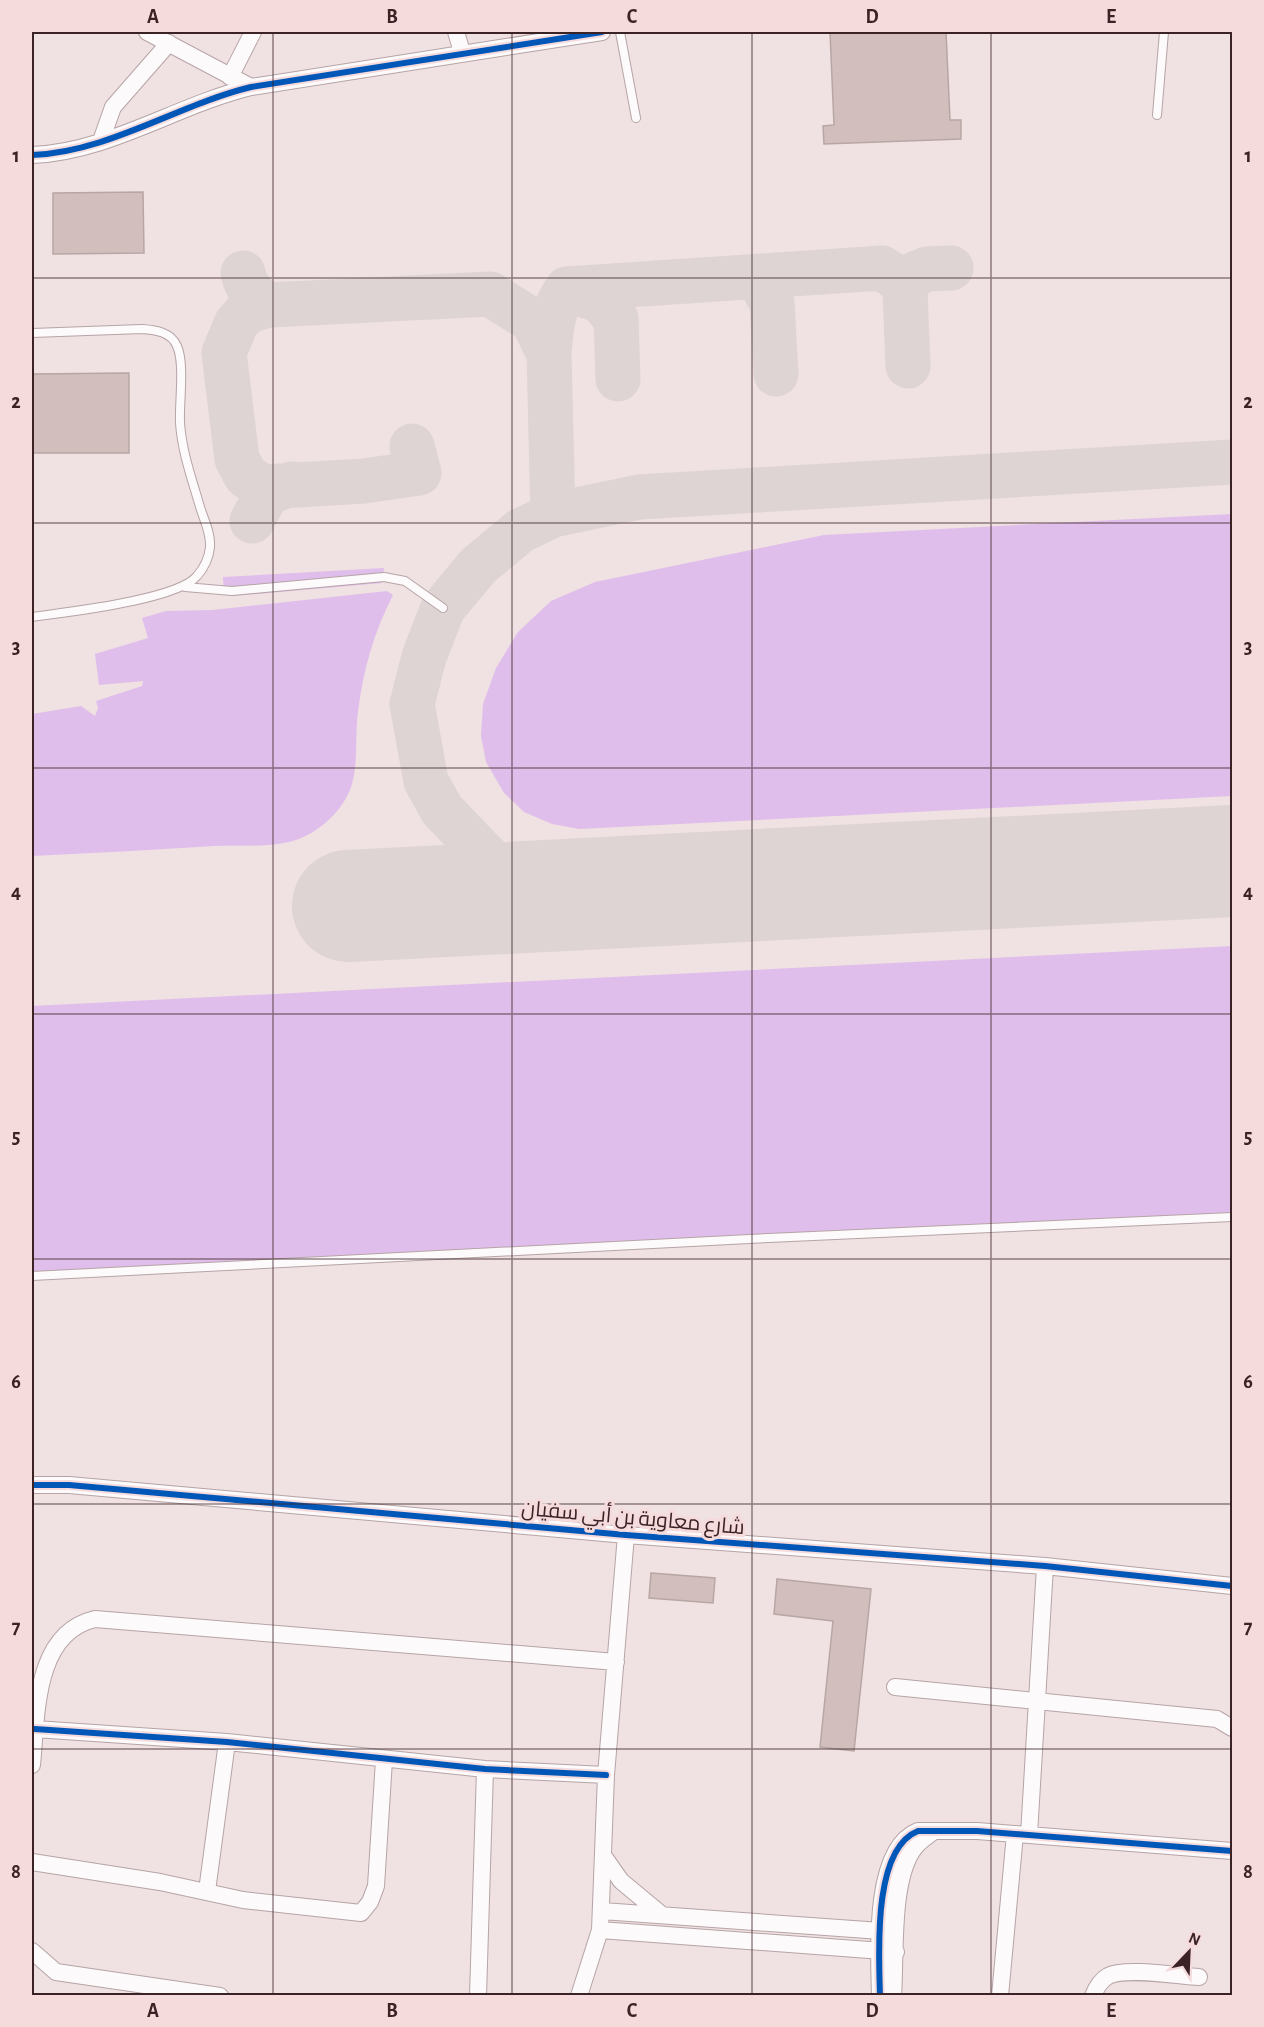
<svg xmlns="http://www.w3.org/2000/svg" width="1264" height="2027" font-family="'Alegreya Sans',Cairo,sans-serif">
  <rect width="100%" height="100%" fill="#f0e1e2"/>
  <path fill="#e0beeb" d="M1232,514V796L579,829L552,824L524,812L504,793L486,762L481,736L483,704L496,668L518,632L551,601L595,582L824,535Z
    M384,568L382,583L234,596L224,594L223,577Z
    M387,591L393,595C374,632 363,670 358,712C355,735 358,757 353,780C347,807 322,831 296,840C271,848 239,845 214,846C153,850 92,853 32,856V714L81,706L95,716L98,708L96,701L142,686L143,681L99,685L95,654L148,638L142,618L166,611L212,610Z
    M1232,946V1214L429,1251L32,1273V1006Z"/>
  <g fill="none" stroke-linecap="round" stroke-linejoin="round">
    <path stroke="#ded4d4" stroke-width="45" d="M243,273C247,289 254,297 269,305L490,294L533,321L549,354L553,515
      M757,277L772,303L776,374
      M567,289L601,301L616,319L618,379
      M905,290L913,275L927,269L951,268
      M269,305L247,311L236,324L224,353L237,459L246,476L263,487L364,481L419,473L412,446
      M549,354C551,329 552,309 567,289L882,268L898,279L905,290L908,366
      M252,521L267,493L291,484
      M578,894L495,865L442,810L426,781L412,704L424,657L443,608L478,566L520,531L553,515L639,497L1232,462"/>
    <path stroke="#ded4d4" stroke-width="112" d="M348,906L1232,861"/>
  </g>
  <path fill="#d2bfbd" stroke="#b7a6a4" stroke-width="1.5" d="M830,32H946L950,120H961V139L824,144L823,126L834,125Z
    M143,192L144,253L53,254V193Z
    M129,373V453H32V374Z
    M651,1573L715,1578L713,1603L649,1598Z
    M777,1579L871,1589L854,1751L820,1747L833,1621L774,1614Z"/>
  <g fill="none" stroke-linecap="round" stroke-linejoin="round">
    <defs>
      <path id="lane" d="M620,32L636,118
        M1157,115L1164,32
        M32,333L142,329C156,330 171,332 177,346C185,364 179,402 180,423C182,452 192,479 200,507C204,520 211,533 210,547C209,557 204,568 197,576C177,600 66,612 32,617
        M185,587L232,591L384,577L405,581L443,608
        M32,1276L769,1238L1232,1217"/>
      <path id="street" d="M147,32L251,87
        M456,32L462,52
        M230,77L253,32
        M101,141L113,107L169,43
        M32,155C109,152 177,105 251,87L602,32
        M32,1485H69L626,1535L1045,1566L1232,1586
        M895,1687L1217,1719L1232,1728
        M35,1729L227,1742L485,1769L606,1775
        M32,1765C37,1715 34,1633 95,1619L616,1662
        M1029,1835L1045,1566
        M605,1858L621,1881L662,1915
        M32,1862L160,1882L243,1900L361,1913L370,1902L376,1886L384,1760
        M207,1891L227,1742
        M602,1911L895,1932
        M600,1930L896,1952
        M32,1951L56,1972L220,1996
        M478,1996L485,1769
        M579,1996L600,1930L606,1775L626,1535
        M880,1996C879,1955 872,1849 918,1831H977L1232,1851
        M893,1996C896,1957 890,1876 916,1846C921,1840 928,1836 934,1831
        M1000,1996L1015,1834
        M1093,1996C1096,1988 1101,1980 1108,1976C1125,1967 1179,1976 1199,1977"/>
    </defs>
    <use href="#lane" stroke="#b6a4a6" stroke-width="10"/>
    <use href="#street" stroke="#b6a4a6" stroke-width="18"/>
    <use href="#lane" stroke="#fdfafb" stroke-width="8"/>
    <use href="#street" stroke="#fdfafb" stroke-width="16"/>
    <defs>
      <path id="cycleway" d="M32,155C109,152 177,105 251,87L602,32
        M32,1485H69L626,1535L1045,1566L1232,1586
        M35,1729L227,1742L485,1769L606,1775
        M880,1996C879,1955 872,1849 918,1831H977L1232,1851"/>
    </defs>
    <use href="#cycleway" stroke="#f6dbdd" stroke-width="10"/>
    <use href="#cycleway" stroke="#0057b8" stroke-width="6"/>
  </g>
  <path fill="none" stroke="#3a2225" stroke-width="1.5" stroke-opacity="0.55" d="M273,32V1996M512,32V1996M752,32V1996M991,32V1996M32,278H1232M32,523H1232M32,768H1232M32,1014H1232M32,1259H1232M32,1504H1232M32,1749H1232"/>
  <g text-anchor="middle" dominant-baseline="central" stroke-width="6" stroke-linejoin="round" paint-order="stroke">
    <g font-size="21" fill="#3a2225" stroke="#f6dbdd">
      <text transform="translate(633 1518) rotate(5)">شارع معاوية بن أبي سفيان</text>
    </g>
  </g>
  <rect width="1264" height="2027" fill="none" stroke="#f6dbdd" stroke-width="66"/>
  <g transform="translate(1189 1952) rotate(23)" stroke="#f6dbdd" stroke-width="4.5" paint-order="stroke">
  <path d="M0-4.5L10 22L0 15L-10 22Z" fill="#3a2225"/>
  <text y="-9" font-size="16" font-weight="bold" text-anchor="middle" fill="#3a2225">N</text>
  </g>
  <rect x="33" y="33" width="1198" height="1961" fill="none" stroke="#3a2225" stroke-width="2"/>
  <g font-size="20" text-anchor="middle" font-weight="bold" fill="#3a2225">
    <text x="153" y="23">A</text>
    <text x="392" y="23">B</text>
    <text x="632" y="23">C</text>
    <text x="872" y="23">D</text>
    <text x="1111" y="23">E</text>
    <text x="16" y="162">1</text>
    <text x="1248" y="162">1</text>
    <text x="16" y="408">2</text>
    <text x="1248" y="408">2</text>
    <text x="16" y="653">3</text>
    <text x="1248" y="653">3</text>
    <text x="16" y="898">4</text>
    <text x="1248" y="898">4</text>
    <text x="16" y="1143">5</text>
    <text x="1248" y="1143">5</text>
    <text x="16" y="1388">6</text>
    <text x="1248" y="1388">6</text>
    <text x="16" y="1633">7</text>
    <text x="1248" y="1633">7</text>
    <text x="16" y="1878">8</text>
    <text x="1248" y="1878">8</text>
    <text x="153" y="2017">A</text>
    <text x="392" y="2017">B</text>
    <text x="632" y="2017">C</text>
    <text x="872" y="2017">D</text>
    <text x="1111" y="2017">E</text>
  </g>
</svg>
